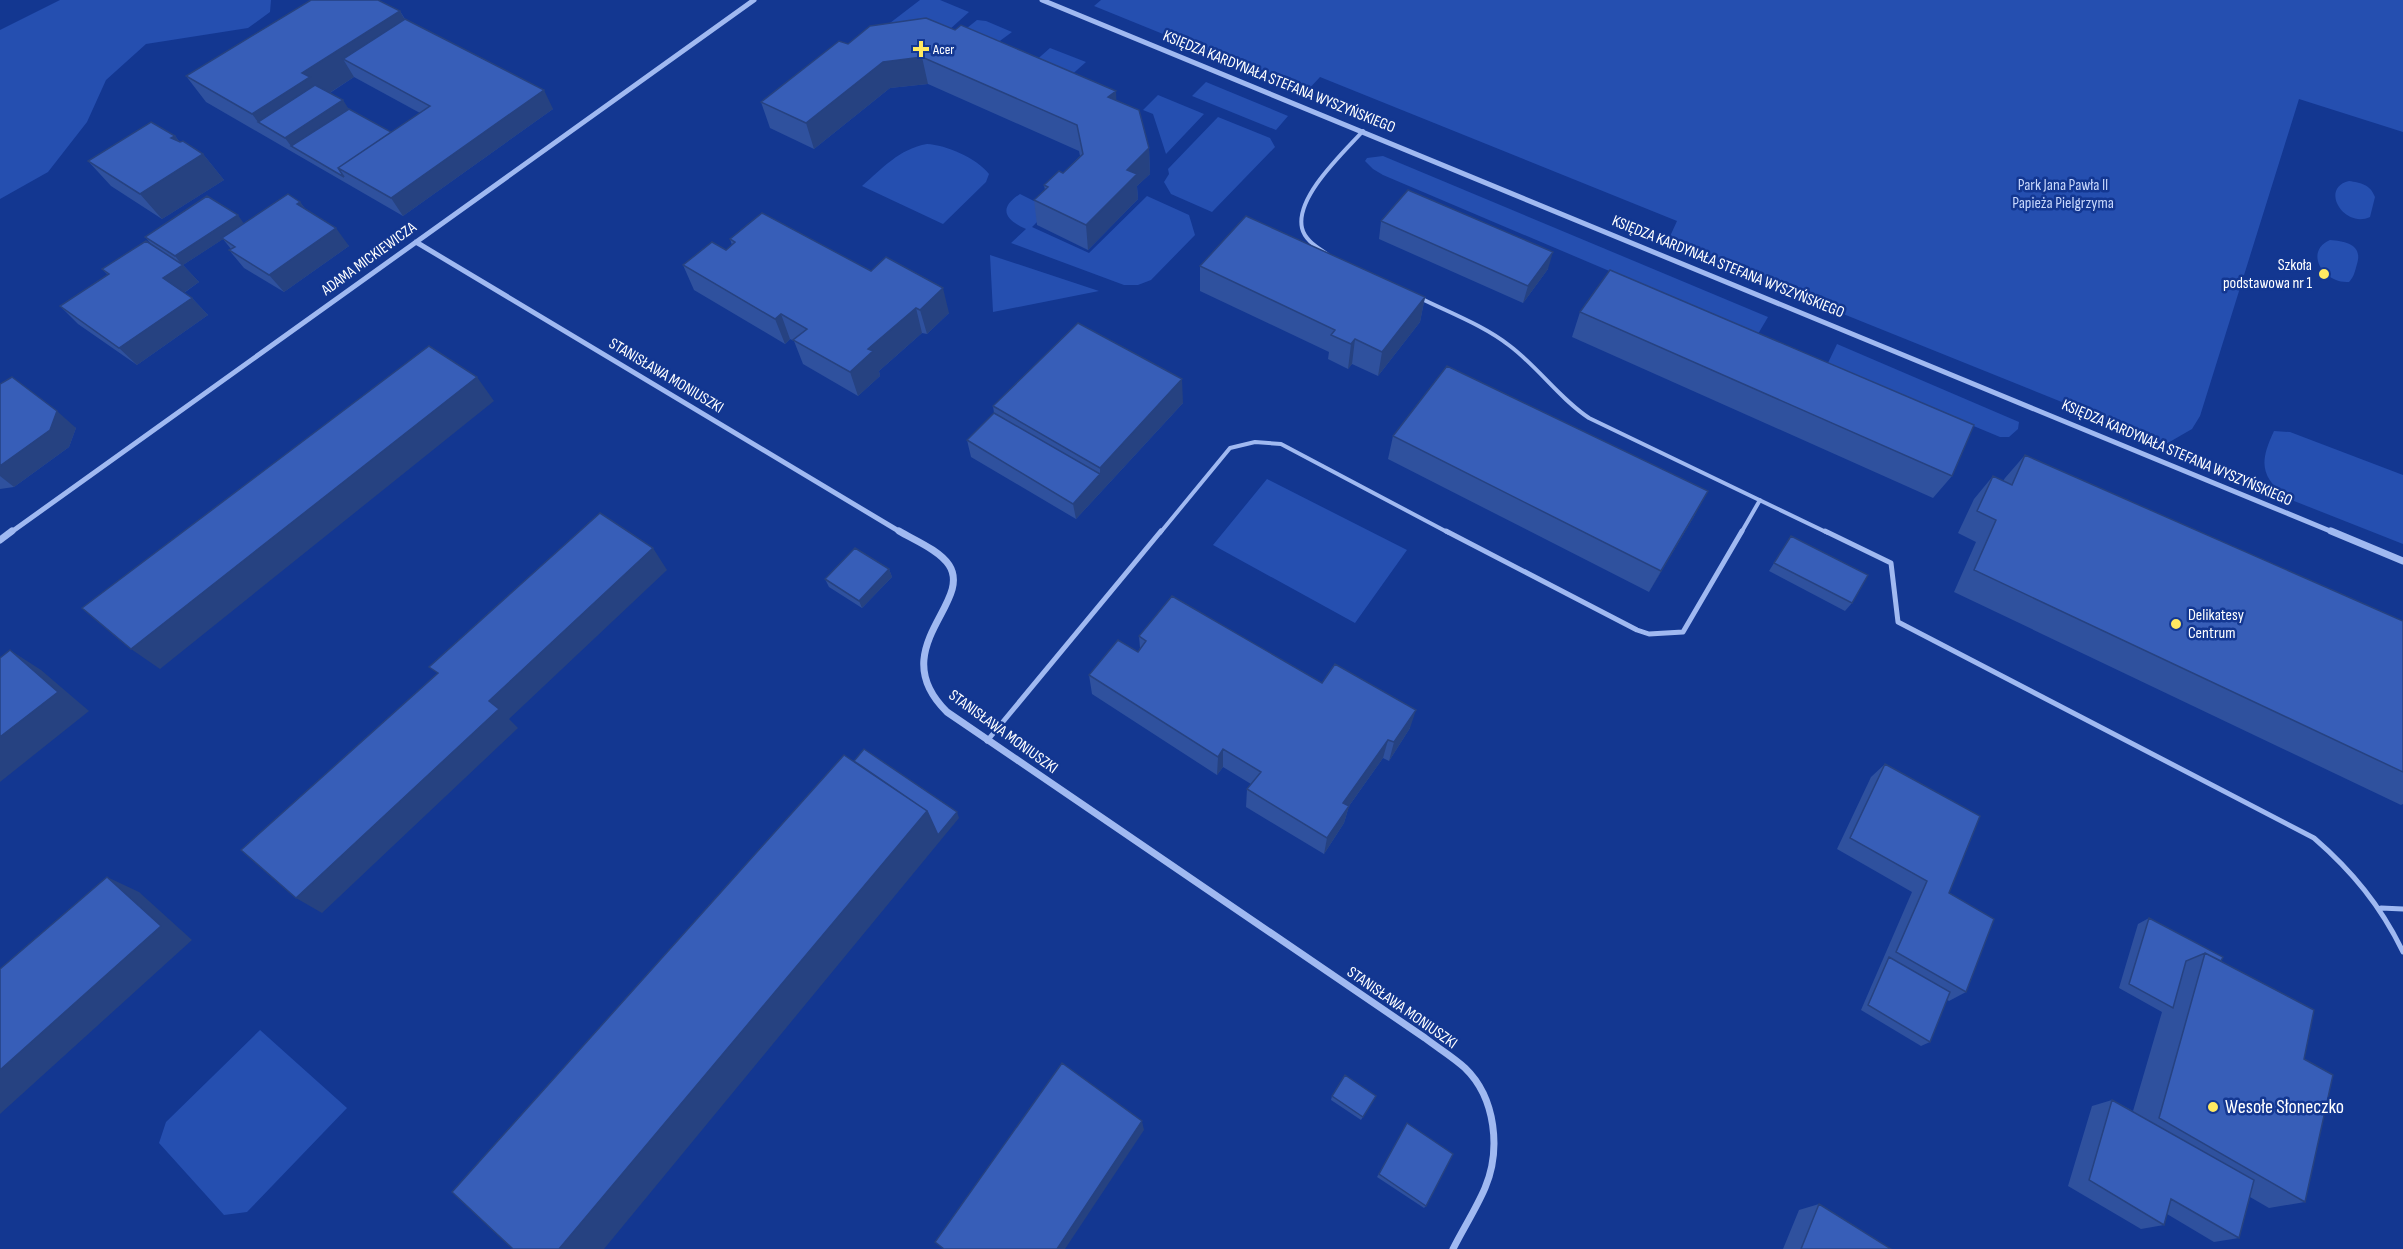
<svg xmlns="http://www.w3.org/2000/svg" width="2403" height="1249" font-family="'Sofia Sans Condensed',sans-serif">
  <rect width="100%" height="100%" fill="#133791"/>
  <path fill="#254fb0" d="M60,0H271L270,12L248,28L146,44L106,80L87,122L48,172L0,199V30Z
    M920,0H940L969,12L949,30L873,36Z
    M1101,0H2403V132L2299,99L2200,416L2192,429L2166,444L1667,243L1677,221L1320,77L1306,92L1094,6Z
    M977,20L986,21L1012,32L993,46L962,32Z
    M1050,48L1086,62L1068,78L1033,63Z
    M1206,82L1288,116L1276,130L1192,96Z
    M1158,95L1204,114L1166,154L1153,114L1143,110Z
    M1218,117L1270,138L1275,147L1212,212L1171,194L1164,182L1169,174L1168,169Z
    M927,144C946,145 977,158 989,174L986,182L943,224L862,186C883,168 899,149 927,144Z
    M1383,156L1768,317L1758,334L1383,175L1373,169L1365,161L1367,158Z
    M2349,181C2361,183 2370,184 2375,197L2370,217C2344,229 2319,188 2349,181Z
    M1020,194L1040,204L1046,213L1032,227L1089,253L1147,196L1189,215L1195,235L1151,280L1138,285H1124L1011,243L1026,229C1006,220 997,209 1020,194Z
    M2330,240C2346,241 2363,245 2357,264C2355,271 2354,277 2349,282C2324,284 2303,252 2330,240Z
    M990,255L1099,291L993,312Z
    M1837,344L2019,422L2018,429L2009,437H2000L1827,365Z
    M2274,431L2290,432L2403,475V544L2289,499C2260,477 2259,463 2274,431Z
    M1267,479L1407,550L1355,623L1213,545Z
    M260,1030L347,1108L247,1212L224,1215L159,1143L166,1122Z"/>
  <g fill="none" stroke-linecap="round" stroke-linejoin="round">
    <path stroke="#a0b9f1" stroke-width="4" d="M1328,255C1319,248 1305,241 1302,228C1295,197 1344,152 1363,131
      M1420,298C1450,313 1483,325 1510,346C1539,368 1559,398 1589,418L1828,533
      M1160,533L1230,448L1255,442L1281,444L1449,533
      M1741,533L1760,500"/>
    <path stroke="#a0b9f1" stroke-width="5" d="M1446,531L1637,630L1649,634L1683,632L1742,531
      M1825,531L1891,563L1898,622L2314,838C2352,871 2381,906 2403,952
      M987,741L1161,531
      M2381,908L2403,909"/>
    <path stroke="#a0b9f1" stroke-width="5" d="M1042,0L2335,533
      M416,242L902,533
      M10,533L754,0"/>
    <path stroke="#a0b9f1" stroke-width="7" d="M899,531C914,540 939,550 949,565C974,603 883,649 947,712L1425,1038C1438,1048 1453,1057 1465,1068C1496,1098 1501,1150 1485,1188C1476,1209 1463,1229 1453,1249
      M2331,531L2403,561
      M0,540L12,531"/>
  </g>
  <path fill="#2f519e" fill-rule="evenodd" d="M400,11L405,19L553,109L403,216L206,102L186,76ZM354,77L420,113L391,132L349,109L330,93Z
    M870,26L1116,100L1149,148L1150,174L1137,186L1138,199L1088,250L1037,225L1034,200L1045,190L1044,185L1063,173L1080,156L1079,151L928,84L890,88L814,149L770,128L761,102L848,44Z
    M175,136L180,142L203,154L224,180L162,219L111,186L88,161Z
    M300,202L306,210L349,246L284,292L244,268L229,250L231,249L223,239L183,265L199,282L184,293L192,298L208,315L137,365L78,324L60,306L108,275L102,269L152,245L145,237L244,224Z
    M1381,221L1548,269L1523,303L1379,239Z
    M730,239L949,313L927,334L922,333L879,371L880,376L858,396L803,364L794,341L790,339L785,344L694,290L683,265L726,250L732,245Z
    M1200,266L1425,297L1420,322L1378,376L1352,364L1348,369L1328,359L1329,352L1200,291Z
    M1580,312L1952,476L1933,498L1572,337Z
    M0,384L76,428L69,447L14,487L0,489Z
    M1183,403L1076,519L971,457L967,440L994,413L993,406Z
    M1393,436L1696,513L1649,592L1388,459Z
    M2025,455L2403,621V804L2401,805L1954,592L1976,542L1958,533L1974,499L1993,476L2003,481L2005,478Z
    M1791,536L1852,603L1845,611L1769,571Z
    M889,569L892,577L862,608L829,587L825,579Z
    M1139,636L1322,683L1410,728L1389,761L1383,758L1349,806L1344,823L1324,854L1246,807L1247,789L1251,784L1223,767L1217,775L1092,694L1089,675L1138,652L1140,648Z
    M1885,764L1949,893L1966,992L1949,1001L1947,1000L1930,1042L1921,1046L1861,1010L1912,892L1837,849L1871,777Z
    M2149,918L2221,961L2304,1059L2305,1202L2269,1208L2250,1197L2239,1238L2214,1242L2167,1214L2164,1225L2141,1229L2068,1186L2092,1106L2112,1100L2133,1111L2162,1012L2119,988L2138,924Z
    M1332,1096H1376L1361,1120L1331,1100Z
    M1407,1123L1426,1206L1424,1208L1377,1177Z
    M1819,1204L1891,1249H1783L1799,1210Z"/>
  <path fill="#264281" d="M400,11L415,38L343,59L354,77L323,97L258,122L252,114L302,73Z
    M922,57L928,84L890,88L814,149L806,123L883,62Z
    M544,90L553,109L403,216L391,198Z
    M1116,91L1117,117L1108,97Z
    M343,100L355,119L291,146L285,138Z
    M175,136L194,160L203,154L224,180L162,219L140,194L171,138Z
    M1149,148L1150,174L1137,186L1138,199L1088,250L1086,225L1127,170Z
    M300,202L314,220L297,204Z
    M238,215L245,225L183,265L199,282L179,296L163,278L182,265L175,256Z
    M336,228L349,246L284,292L269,275Z
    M1553,252L1548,269L1523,303L1528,286Z
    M943,288L949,313L927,334L920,310Z
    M1425,297L1420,322L1378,376L1382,352Z
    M192,298L208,315L137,365L119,348Z
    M916,308L922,333L879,371L880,376L858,396L850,372L868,349Z
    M781,314L790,339L785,344L775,319Z
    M1355,339L1352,364L1348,369L1351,344Z
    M477,377L494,401L160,669L131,649Z
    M1182,379L1183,403L1076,519L1073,504L1100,474V468Z
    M57,411L76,428L69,447L14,487L0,476V466Z
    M1708,491L1696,513L1649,592L1661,571Z
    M653,548L667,570L509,719L518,728L322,913L296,898L489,701Z
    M889,569L892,577L862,608L859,601Z
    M10,650L41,670L89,711L0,782V737Z
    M1416,710L1410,728L1389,761L1394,742Z
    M1388,740L1383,758L1339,820L1343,803Z
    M1223,749V767L1217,775L1218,757Z
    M1349,806L1344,823L1324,854L1327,838Z
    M927,811L957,812L959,818L604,1249H559Z
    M107,877L139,892L192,940L0,1114V1070Z
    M1142,1121L1144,1130L1065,1249H1057Z"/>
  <path fill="#375eb8" stroke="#264281" stroke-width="1.5" d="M311,0H378L400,11L302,73L310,77L252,114L186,76Z
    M926,18L955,30L961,25L1116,91L1108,97L1139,110L1149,148L1127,170L1137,174L1086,225L1034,200L1048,187L1044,185L1059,171L1063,173L1083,154L1077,125L922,57L883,62L806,123L761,102L839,41L848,44L870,26Z
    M405,19L544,90L391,198L338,168L430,106L343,59Z
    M315,85L343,100L285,138L258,122Z
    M349,109L391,132L338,168L344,177L291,146Z
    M151,122L175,136L171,138L180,142L183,141L203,154L140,194L88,161Z
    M1408,190L1553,252L1528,286L1381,221Z
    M288,194L300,202L297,204L336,228L269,275L229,250L235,247L222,238Z
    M207,196L238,215L175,256L145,237Z
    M762,213L871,271L886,257L943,288L920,310L916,308L868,349L873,351L850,372L793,340L807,329L781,314L775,319L683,265L712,242L726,250L735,242L730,239Z
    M1246,216L1425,297L1382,352L1355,339L1351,344L1331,335L1335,330L1200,266Z
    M146,241L183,265L163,278L192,298L119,348L60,306L109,274L102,269Z
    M1610,270L1974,425L1952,476L1580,312Z
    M1078,323L1182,379L1100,468L993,406Z
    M429,346L477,377L131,649L82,608Z
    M1447,366L1708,491L1661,571L1393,436Z
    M12,377L57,411L50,430L0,466V384Z
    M994,413L1100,474L1073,504L967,440Z
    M2025,455L2403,621V772L1974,570L1996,520L1977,511L1993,476L2012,485Z
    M600,513L653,548L489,701L499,709L296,898L241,850L438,673L429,667Z
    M1791,536L1868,575L1852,603L1774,563Z
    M855,548L889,569L859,601L825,579Z
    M1172,596L1322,683L1335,664L1416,710L1394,742L1388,740L1343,803L1349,806L1327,838L1247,789L1261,772L1223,749L1218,757L1089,675L1118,640L1138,652L1146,641L1139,636Z
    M10,650L58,692L0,737V658Z
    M864,749L957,812L938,835L927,811L854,761Z
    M844,755L927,811L559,1249H513L452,1192Z
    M1885,764L1980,816L1949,893L1994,919L1966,992L1896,952L1927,881L1850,838Z
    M107,877L161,926L0,1070V969Z
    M2149,918L2223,957L2221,961L2205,953L2186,961L2173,1008L2129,984Z
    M2205,953L2314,1010L2304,1059L2333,1075L2305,1202L2159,1118Z
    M1889,957L1950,992L1930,1042L1868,1005Z
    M1062,1063L1142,1121L1057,1249H944L935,1242Z
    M1345,1075L1376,1096L1363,1117L1332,1096Z
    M2112,1100L2254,1180L2239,1238L2171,1199L2164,1225L2089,1180Z
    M1407,1123L1453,1154L1426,1206L1379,1174Z
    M1819,1204L1891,1249H1801Z"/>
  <g fill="#ffe961" stroke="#133791" stroke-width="2">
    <path d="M918 40h6v6h6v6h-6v6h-6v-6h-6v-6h6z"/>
    <circle cx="2324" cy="274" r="6"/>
    <circle cx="2176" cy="624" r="6"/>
    <circle cx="2213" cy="1107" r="6"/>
  </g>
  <g text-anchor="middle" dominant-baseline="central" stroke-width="5" stroke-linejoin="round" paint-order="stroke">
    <g font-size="14" fill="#fff" stroke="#133791" text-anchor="start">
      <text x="933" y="49">Acer</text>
    </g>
    <g font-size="16" fill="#fff" stroke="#133791">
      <text transform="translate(1279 82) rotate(22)">KSIĘDZA KARDYNAŁA STEFANA WYSZYŃSKIEGO</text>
      <text transform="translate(369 259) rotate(-36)">ADAMA MICKIEWICZA</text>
      <text transform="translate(1728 267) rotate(22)">KSIĘDZA KARDYNAŁA STEFANA WYSZYŃSKIEGO</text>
      <text transform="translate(666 376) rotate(31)">STANISŁAWA MONIUSZKI</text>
      <text transform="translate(2177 453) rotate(23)">KSIĘDZA KARDYNAŁA STEFANA WYSZYŃSKIEGO</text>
      <text transform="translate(1003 732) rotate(36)">STANISŁAWA MONIUSZKI</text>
      <text transform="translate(1402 1008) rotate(35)">STANISŁAWA MONIUSZKI</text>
    </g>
    <g font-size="16" fill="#c7d7fc" stroke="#133791">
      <text x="2063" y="185">Park Jana Pawła II<tspan x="2063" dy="18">Papieża Pielgrzyma</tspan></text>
    </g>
    <g font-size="16" fill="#fff" stroke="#133791" text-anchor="end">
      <text x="2312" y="265">Szkoła<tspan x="2312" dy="18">podstawowa nr 1</tspan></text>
      <text x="2188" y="615" text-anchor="start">Delikatesy<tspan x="2188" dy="18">Centrum</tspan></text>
    </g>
    <g font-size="20" fill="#fff" stroke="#133791" text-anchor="start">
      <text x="2225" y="1107">Wesołe Słoneczko</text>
    </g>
  </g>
</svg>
